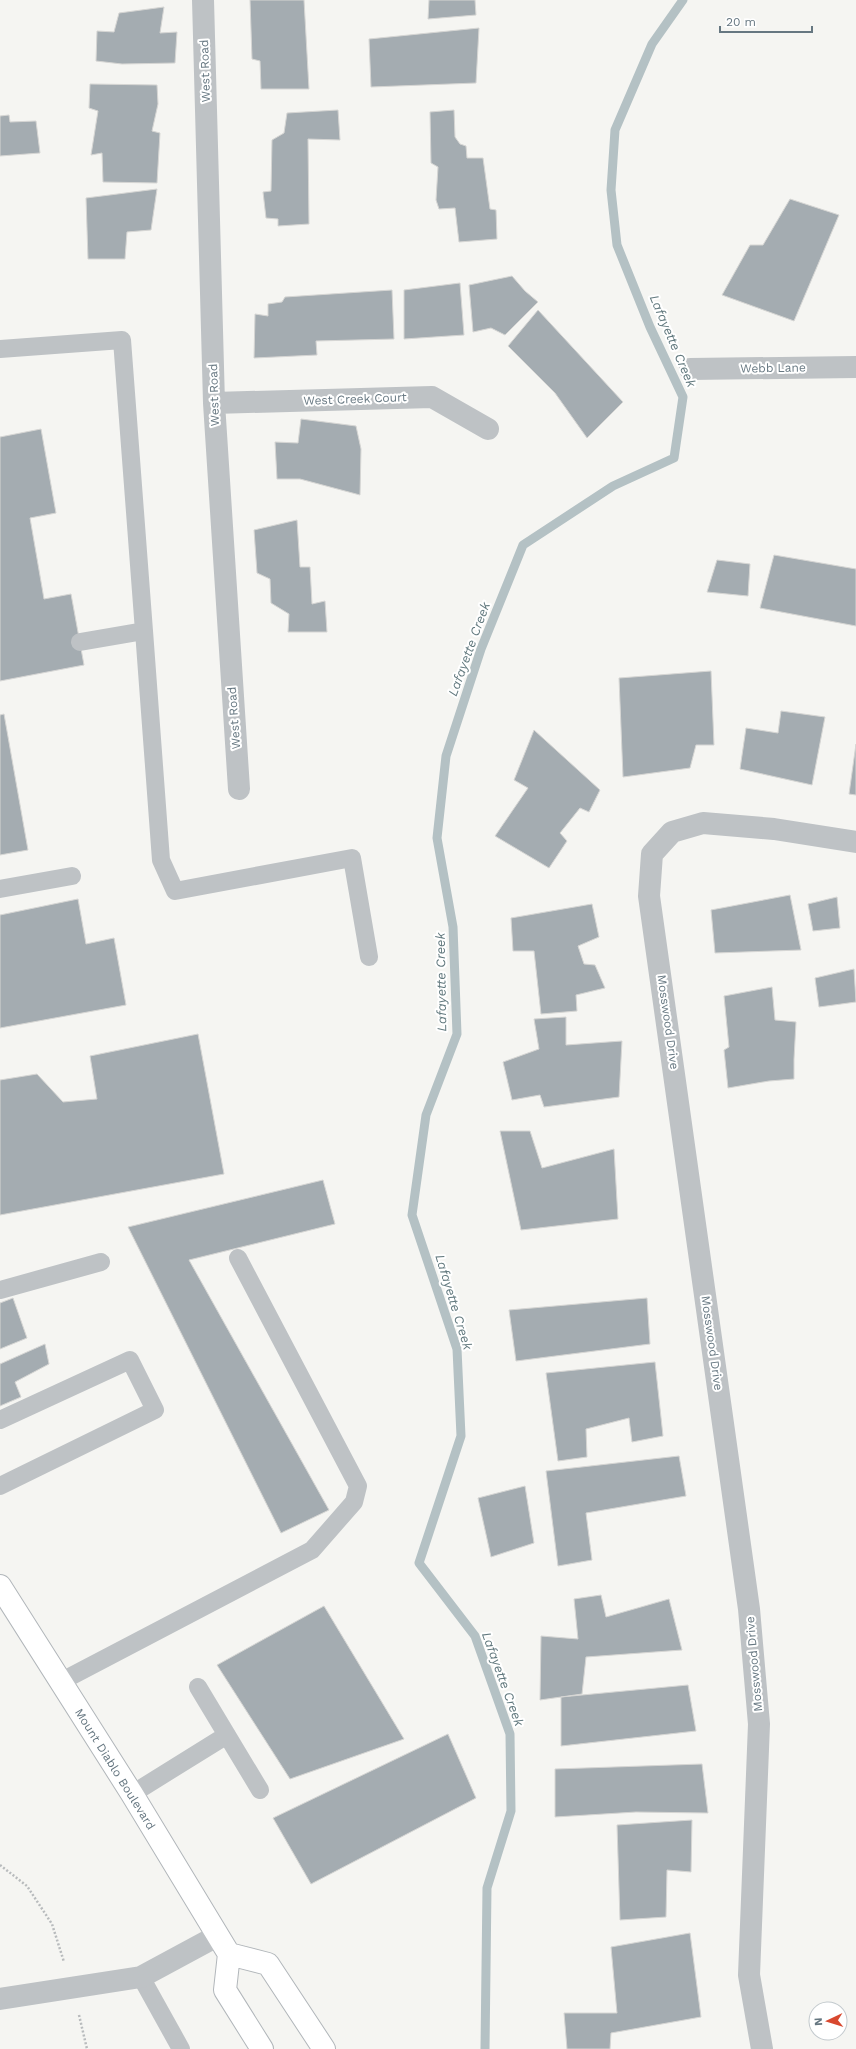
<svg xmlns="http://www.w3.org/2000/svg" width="856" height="2049" font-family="'Work Sans',sans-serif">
  <rect width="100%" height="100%" fill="#f5f5f2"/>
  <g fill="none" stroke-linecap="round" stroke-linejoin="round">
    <path stroke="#b4c1c4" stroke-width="9" d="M485,2049L487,1888L511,1811L510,1734L475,1636L419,1563L461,1436L457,1349L412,1215L426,1115L457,1034L453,927L437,838L446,756L481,649L523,545L613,486L674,458L683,397L650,327L617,245L611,190L615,130L652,44L683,0"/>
  </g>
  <path fill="#a4acb1" stroke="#d6d6d4" d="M250,0H304L309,89H261L260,61L252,59Z
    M429,0H475L476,15L428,19Z
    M164,7L160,33L177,32L175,63L122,64L96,61L97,31L114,32L119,13Z
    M479,28L476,83L371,87L369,39Z
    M90,84L157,85L158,104L152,131L160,133L157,183L103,182L102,153L91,155L98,111L89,108Z
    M338,110L340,140L308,139L309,224L278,226V219L266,218L263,192L271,191L272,140L284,133L287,113Z
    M454,110L455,137L460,144L466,146L467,158H483L490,209L496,210L497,239L459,242L455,208L439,209L436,200L438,167L431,163L430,112Z
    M9,115L10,122L36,121L40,153L0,156V116Z
    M157,189L151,230L127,232L125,259H88L86,198Z
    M790,199L839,215L794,321L722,295L750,245H763Z
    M512,276L525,291L538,302L505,335L491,328L473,332L469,285Z
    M460,283L464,335L404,339V290Z
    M392,290L394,339L316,341L317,355L254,358L255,314L268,316V304L282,302L285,297Z
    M538,310L623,402L587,438L555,393L508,346Z
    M301,419L356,426L361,449L360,495L300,479H277L275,442L298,443Z
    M41,429L56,513L30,518L44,599L71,594L84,665L0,681V437Z
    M297,520L300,567H310L312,604L325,601L327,632H288L289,614L271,603L270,579L257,573L254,530Z
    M774,555L856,569V626L760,608Z
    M717,560L750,564L748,596L707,592Z
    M711,671L714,745H696L690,768L623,777L619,678Z
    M781,711L825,717L812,785L740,769L746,728L778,733Z
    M4,714L28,850L0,855V715Z
    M534,730L600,790L589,812L580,808L560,833L567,841L549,868L495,836L528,788L514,780Z
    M856,744V795L849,794Z
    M790,895L801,950L715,953L711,910Z
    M837,897L840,928L813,931L808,904Z
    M78,899L86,944L114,938L126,1005L0,1028V915Z
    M592,904L599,937L578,946L584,964L595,965L605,988L576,995L577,1011L541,1014L534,951H513L511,918Z
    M854,969L856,1002L819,1007L815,978Z
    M772,987L775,1020L796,1022L794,1059V1079L769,1081L728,1088L724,1050L729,1047L724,996Z
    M566,1017V1045L622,1041L619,1097L544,1107L540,1095L512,1100L503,1062L539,1049L534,1019Z
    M198,1034L224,1174L0,1215V1080L37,1074L63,1102L97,1099L90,1056Z
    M500,1131H530L542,1168L614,1149L618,1219L521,1230Z
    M323,1180L335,1224L189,1260L329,1510L281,1533L128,1227Z
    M13,1298L27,1338L0,1349V1303Z
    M647,1298L650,1344L516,1361L509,1310Z
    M45,1344L49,1364L15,1382L21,1397L0,1406V1364Z
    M655,1362L663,1436L632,1442L629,1418L586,1429L587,1457L558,1461L546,1373Z
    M679,1456L686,1496L586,1513L592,1560L558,1566L546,1471Z
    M525,1486L534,1543L491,1557L478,1498Z
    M601,1595L606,1617L669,1599L682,1650L586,1657L582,1694L540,1700L541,1636L578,1639L574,1599Z
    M324,1606L404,1739L290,1779L217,1665Z
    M688,1685L696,1731L561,1746V1697Z
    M448,1734L476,1798L311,1884L273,1818Z
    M702,1764L708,1813L636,1812L555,1817V1769Z
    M692,1820L691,1872L667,1870L666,1917L620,1920L617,1825Z
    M690,1933L701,2017L611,2033L610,2049H567L564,2013H617L611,1947Z"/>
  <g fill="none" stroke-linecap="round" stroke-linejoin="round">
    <defs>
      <path id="secondary" d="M0,1586L132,1794L229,1954L225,1990L262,2049
        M229,1954L268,1964L324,2049"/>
    </defs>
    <use href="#secondary" stroke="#b1b6ba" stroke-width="24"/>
    <path stroke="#b8bbbd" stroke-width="2.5" stroke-dasharray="2 2" stroke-linecap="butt" d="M0,1865L27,1886L52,1924L64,1962
      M79,2015L87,2049"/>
    <path stroke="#bec2c5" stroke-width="18" d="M0,349L122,340L144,631L80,642
      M144,631L161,860L175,891L352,858L369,957
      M0,889L72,876
      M0,1290L101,1262
      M0,1420L130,1360L155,1410L0,1486
      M60,1682L312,1550L354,1502L358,1486L238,1258
      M198,1687L260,1790
      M132,1794L227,1735
      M141,1977L181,2049"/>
    <path stroke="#bec2c5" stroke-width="22" d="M203,0L214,403L239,789
      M690,369L856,367
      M214,403L432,397L488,429
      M0,1999L141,1977L217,1936
      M762,2049L749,1975L759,1724L749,1609L649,896L652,854L672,832L703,823L774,829L856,842"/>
    <use href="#secondary" stroke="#fff" stroke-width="22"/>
  </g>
  <g text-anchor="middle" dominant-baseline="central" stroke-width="4" stroke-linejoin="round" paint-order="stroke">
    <g font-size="12" fill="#667781" stroke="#fff">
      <text transform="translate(205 71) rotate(-92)">West Road</text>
      <text transform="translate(773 368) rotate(-1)">Webb Lane</text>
      <text transform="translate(214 395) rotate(-92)">West Road</text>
      <text transform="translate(355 399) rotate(-2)">West Creek Court</text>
      <text transform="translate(234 718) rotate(-94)">West Road</text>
      <text transform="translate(668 1022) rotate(82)">Mosswood Drive</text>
      <text transform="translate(712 1343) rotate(82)">Mosswood Drive</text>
      <text transform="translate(754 1664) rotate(-95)">Mosswood Drive</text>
      <text transform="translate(115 1769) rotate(58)">Mount Diablo Boulevard</text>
    </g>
    <g font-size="13" font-style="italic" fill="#62797e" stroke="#fff">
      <text transform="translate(673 341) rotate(67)">Lafayette Creek</text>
      <text transform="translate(469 649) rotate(-70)">Lafayette Creek</text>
      <text transform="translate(441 982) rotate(-91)">Lafayette Creek</text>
      <text transform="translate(454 1302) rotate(73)">Lafayette Creek</text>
      <text transform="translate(503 1679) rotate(70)">Lafayette Creek</text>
    </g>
  </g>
  <g transform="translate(828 2021) rotate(266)"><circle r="19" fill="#ffffff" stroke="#c2c9cd"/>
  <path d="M0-3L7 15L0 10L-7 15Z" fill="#d8482f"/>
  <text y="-6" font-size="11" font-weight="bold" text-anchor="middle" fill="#667781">N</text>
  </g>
  <path d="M720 26v6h92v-6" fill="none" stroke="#667781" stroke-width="2"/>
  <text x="726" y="26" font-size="12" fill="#667781" stroke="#ffffff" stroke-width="3" paint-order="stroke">20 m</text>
</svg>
